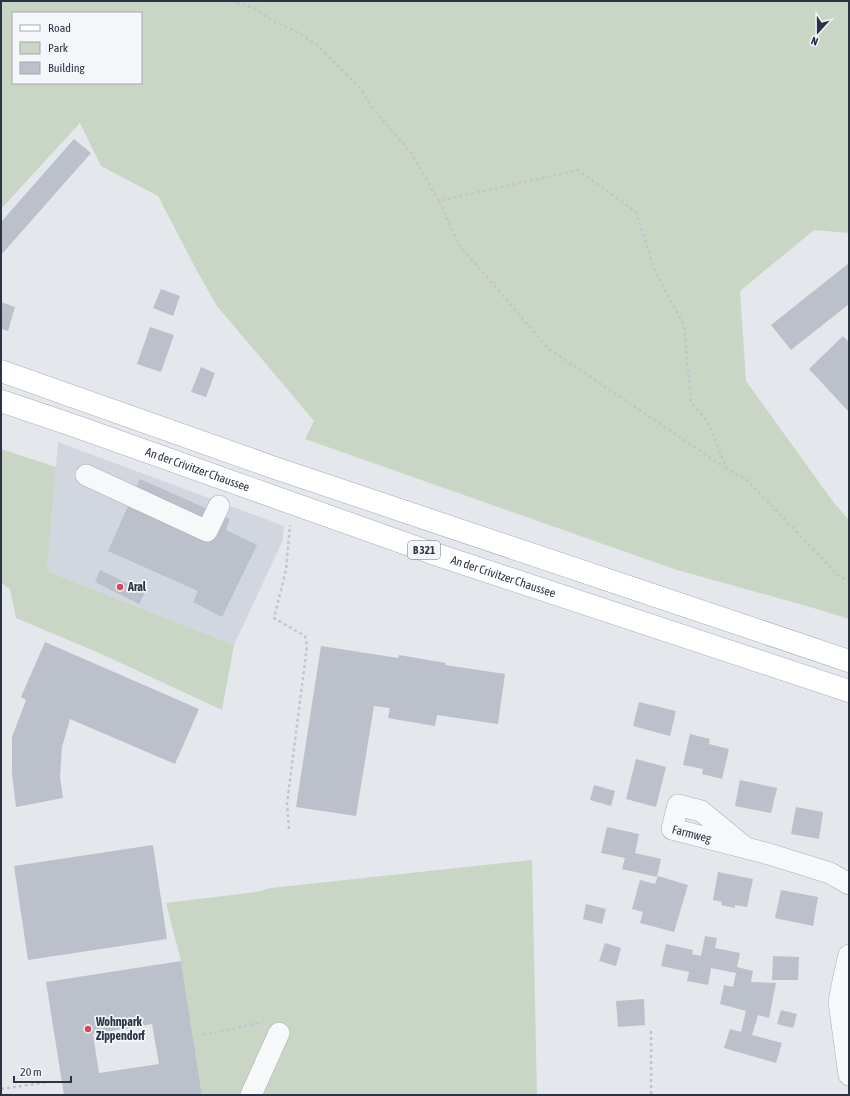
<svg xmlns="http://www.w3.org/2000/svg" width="850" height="1096" font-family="'Asap Condensed',sans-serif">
  <rect width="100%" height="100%" fill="#e4e7ec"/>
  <path fill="#d2d6de" d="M58,442L284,526L282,542L234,645L47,571Z"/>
  <path fill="#c9d6c5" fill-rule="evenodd" d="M1,1H849V233L814,230L740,291L746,381L834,503L849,520V619L810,607L674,569L305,439L314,421L217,306L197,271L158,196L101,166L80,123L1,209ZM13,13H141V83H13Z
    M1,449L56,467L47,571L234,645L222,710L97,652L16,618L10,589L1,583Z
    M532,860L537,1095H202L181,961L166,903L257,892L271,888Z"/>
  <path fill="#bbc0ca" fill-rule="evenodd" d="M74,139L91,153L1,255V222Z
    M849,263V304L791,350L771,325Z
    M161,289L180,296L173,316L153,308Z
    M1,302L15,307L8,331L1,329Z
    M150,327L174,335L161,372L137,364Z
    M843,336L849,342V412L809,369Z
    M201,367L215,373L206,397L191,392Z
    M140,479L230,519L226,530L257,545L222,617L193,602L198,591L108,551Z
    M100,570L145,592L139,604L95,582Z
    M45,642L199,709L175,764L70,719L62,747L60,777L63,798L16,807L12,773V737L26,700L21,697Z
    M321,646L398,658L399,655L446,663L445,665L505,674L498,724L437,715L435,726L388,718L390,708L374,706L356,816L296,807Z
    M639,702L676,711L670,736L633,726Z
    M690,734L710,739L709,744L729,749L722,779L702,774L703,769L683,765Z
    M636,759L666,767L656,807L626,799Z
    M740,780L777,788L771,813L735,806Z
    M594,785L615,791L611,806L590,800Z
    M796,807L823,812L819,839L791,834Z
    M607,827L639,834L635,853L661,859L657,877L622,869L625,858L601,853Z
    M153,845L167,939L28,960L14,866Z
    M718,872L753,879L747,907L735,905V908L721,905L722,902L713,900Z
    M658,876L688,885L674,932L640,923L643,912L632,909L640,880L655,884Z
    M781,890L818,897L813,926L775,918Z
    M586,904L606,909L602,924L583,919Z
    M705,936L717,938L715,948L740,953L737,967L753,971L751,982L776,983L769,1018L758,1015L752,1035L782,1043L776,1063L724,1048L730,1029L741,1032L746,1011L720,1004L724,985L733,987L736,973L711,968L708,985L687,981L689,972L661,966L666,944L693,950L692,954L701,956Z
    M605,943L621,948L616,966L599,961Z
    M773,956L799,957L798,980H772Z
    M181,961L202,1095H64L46,982ZM152,1024L159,1064L99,1073L93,1034Z
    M644,999L645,1025L618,1027L616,1001Z
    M781,1010L797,1014L793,1028L777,1024Z"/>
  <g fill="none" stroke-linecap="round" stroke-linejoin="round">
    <defs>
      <g id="minor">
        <path d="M86,475L207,531L219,506"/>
        <path id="s1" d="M746,848L701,811L678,805L672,829L769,854L830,873L849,884"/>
        <path d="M849,955L844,976L839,1002L849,1075"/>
        <path d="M251,1095L279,1033"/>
      </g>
      <g id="major">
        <path d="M1,371L275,468L849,661"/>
        <path id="s2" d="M1,401L75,426L432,553L849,691"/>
      </g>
    </defs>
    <use href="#minor" stroke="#a9aeb7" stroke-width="22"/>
    <use href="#major" stroke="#a3abb8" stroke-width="23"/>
    <path stroke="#c2c5cb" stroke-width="2.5" stroke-dasharray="3 3" stroke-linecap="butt" d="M231,1L255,8L272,21L295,31L316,44L361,89L370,105L412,154L439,201L578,170L636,212L655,272L684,325L691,402L708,422L727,469L747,480L838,575L849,582
      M439,201L459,245L549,349L727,469
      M289,829L287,804L307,646L305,636L274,618L286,570L290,525
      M651,1031V1095
      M203,1035L263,1022
      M1,1089L49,1082"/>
    <use href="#minor" stroke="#f7f8fa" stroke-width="21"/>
    <use href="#major" stroke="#fff" stroke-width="22"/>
  </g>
  <g fill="#d1495b" stroke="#f4f6f9" stroke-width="1.5">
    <circle cx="120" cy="587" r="4"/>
    <circle cx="88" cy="1029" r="4"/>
  </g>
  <g text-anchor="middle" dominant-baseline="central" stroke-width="3.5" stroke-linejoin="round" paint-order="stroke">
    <rect fill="#f4f6f9" stroke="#676e7b" stroke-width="1" x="408" y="541" width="32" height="18" rx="3"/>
    <g font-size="11" font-weight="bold" fill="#2b3445">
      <text x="424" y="550">B 321</text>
    </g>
    <g font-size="12" fill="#2b3445" stroke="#f4f6f9">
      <text stroke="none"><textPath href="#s2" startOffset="208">An der Crivitzer Chaussee</textPath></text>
      <text stroke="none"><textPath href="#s2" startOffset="532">An der Crivitzer Chaussee</textPath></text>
      <text stroke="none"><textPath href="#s1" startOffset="127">Farmweg</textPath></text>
    </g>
    <g font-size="12" font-weight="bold" fill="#2b3445" stroke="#f4f6f9" text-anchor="start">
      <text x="128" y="587">Aral</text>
      <text x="96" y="1022">Wohnpark<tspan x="96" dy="14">Zippendorf</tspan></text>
    </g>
  </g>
  <rect width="850" height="1096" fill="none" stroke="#2b3445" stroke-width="4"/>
  <rect x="12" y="12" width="130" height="72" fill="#f4f6f9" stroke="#a4a8b1"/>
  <rect x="20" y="25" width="20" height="6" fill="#ffffff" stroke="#a4a8b1"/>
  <text x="48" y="32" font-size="12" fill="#2b3445">Road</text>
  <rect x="20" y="42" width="20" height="12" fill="#c9d6c5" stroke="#a4a8b1"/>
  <text x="48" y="52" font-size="12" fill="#2b3445">Park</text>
  <rect x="20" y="62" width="20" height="12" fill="#bbc0ca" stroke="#a4a8b1"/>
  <text x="48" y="72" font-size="12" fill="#2b3445">Building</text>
  <g transform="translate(818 32) rotate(201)" stroke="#f4f6f9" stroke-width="3" paint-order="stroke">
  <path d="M0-3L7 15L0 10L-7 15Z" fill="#2b3445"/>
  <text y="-6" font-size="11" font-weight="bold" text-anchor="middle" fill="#2b3445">N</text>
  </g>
  <path d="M14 1076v6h57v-6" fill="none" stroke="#2b3445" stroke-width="2"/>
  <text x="20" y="1076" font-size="12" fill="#2b3445" stroke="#f4f6f9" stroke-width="3" paint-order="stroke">20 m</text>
</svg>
